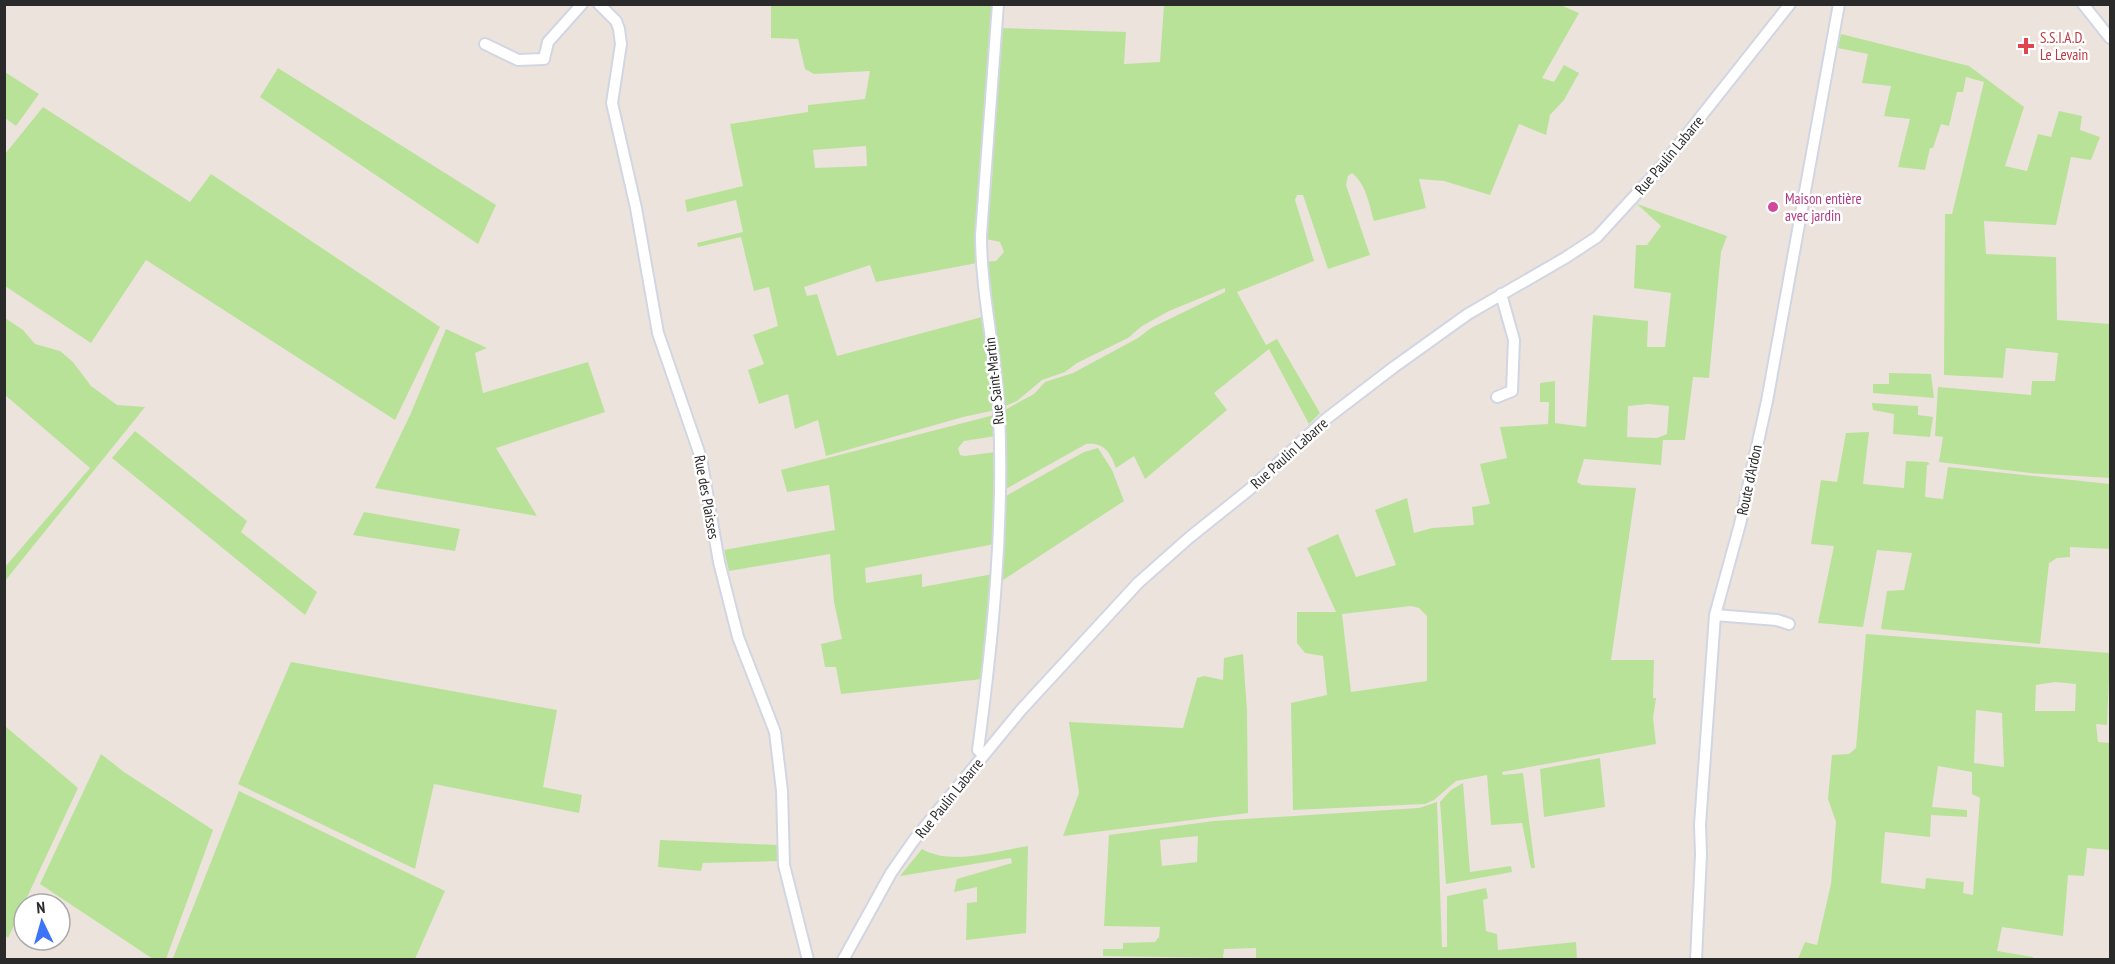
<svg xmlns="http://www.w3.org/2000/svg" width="2115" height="964" font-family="'PT Sans Narrow',sans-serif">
  <rect width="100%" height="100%" fill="#ece3dc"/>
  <path fill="#b9e299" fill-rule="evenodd" d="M1558,4L1579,13L1542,78L1554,82L1564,65L1579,73L1564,100L1550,115L1546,135L1519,124L1490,195L1444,181L1419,179L1426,208L1374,221C1369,204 1366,184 1352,173L1348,176L1346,185L1370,255L1328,269L1303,195H1297L1295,200L1314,261L1237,292L1266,345L1277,339L1320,413L1309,424L1269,349L1214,393L1227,410L1145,479L1134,456L1116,468C1110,452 1104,442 1086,444L1004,490L1003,411L1034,394L1045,382L1073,373L1138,338L1151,328L1225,292V288L1169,311L1142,326L1128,338L1077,363L1065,372L1042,380L1017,401L1003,407L985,262L996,261L1004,252L1000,242L986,239L993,167L992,135L1002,28L1126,32L1124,64L1160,62L1164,5Z
    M771,5H995L976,232L977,263L876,282L870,265L804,287L807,296L817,294L837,356L982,317L996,410L963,417L826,456L818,420L795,429L788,394L759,404L748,370L764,364L753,335L778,326L769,287L754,291L741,237L698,247L697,243L743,232L736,200L687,212L685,200L743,186L730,124L808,112V105L865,99L870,71L814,74L805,69L798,39L771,38ZM866,146L867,166L815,168L813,150Z
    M1841,34L1969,66L2024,107L2005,166L2027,171L2038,134L2051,137L2059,111L2082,116L2080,130L2100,137L2091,160L2071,157L2056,225L1984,221L1986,254L2056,257L2057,320L2110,324V478L2030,473L1939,462L1943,437L1935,436L1938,387L2031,395L2032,381H2055L2058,353L2006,348L2003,378L1944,375L1945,214H1952L1984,82L1966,77L1963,92H1957L1949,126L1941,124L1933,148H1930L1925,170L1898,167L1910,119L1884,116L1891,86L1862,83L1868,54L1838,48Z
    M278,68L496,205L478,244L260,97Z
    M5,72L39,94L16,126L5,118Z
    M43,107L190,202L211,174L440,327L395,420L146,260L91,343L5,286V154Z
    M1637,204L1727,236L1721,252L1709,378L1693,377L1685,440H1663L1661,465L1584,459L1577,482L1582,485L1636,488L1611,660H1654L1653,698H1656L1653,718L1656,744L1502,772L1503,775L1523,773L1535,868H1531L1522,823L1491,825L1487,775L1456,781L1434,800L1425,804L1293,810L1291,703L1327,695L1323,656L1305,653L1297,643V612H1336L1307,548L1338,534L1356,577L1396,565L1375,510L1407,498L1414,533L1432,528L1474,525L1472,507L1490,504L1480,464L1507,458L1500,427L1548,424L1549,402H1540V383L1555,381V423L1586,427L1593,315L1648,321L1647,347H1665L1671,293L1634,288L1636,245H1647L1661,226ZM1648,404L1669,406L1667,434L1657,438L1627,437L1628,406ZM1411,606L1419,608L1427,616V681L1351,692L1342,614Z
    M5,318L23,330L35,344L60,351L73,362L91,386L117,405L145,407L5,581V567L90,468L5,395Z
    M446,329L487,348L475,353L483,393L588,362L605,412L496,448L537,516L375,488L411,413Z
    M1889,373L1931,374L1934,398L1873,393V384H1889Z
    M1872,403L1918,406V415L1933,417L1930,437L1893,434L1894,414L1873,410Z
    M994,415L996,436L964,441L958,448L960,455L965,456L996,452L995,544L865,568L866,583L922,574V587L993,574L983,679L841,694L836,667H825L821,644L842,639L834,602L830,554L729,571L724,550L835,530L829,485L787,492L781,470Z
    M135,431L247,521L241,532L317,592L305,615L112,458Z
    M1869,432L1863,484L1904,488L1906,461L1927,462L1930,464L1927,465L1925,497L1943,499L1948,467L2110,484V549L2070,547V557L2057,558L2049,563L2040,644L1881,629L1887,591L1904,590L1912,553L1877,550L1863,627L1818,623L1834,546L1811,544L1821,480L1837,482L1846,433Z
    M1098,448L1112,470L1124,501L1000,582L1004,497L1084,452Z
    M364,512L460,529L455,551L353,535Z
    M1866,634L2110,653L2107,725L2096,724L2098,742L2110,743V850L2087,848L2084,876L2068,875L2063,936L2002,927L1997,951L2033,957V959H1798L1805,942L1817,945L1831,884L1836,822L1828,799L1832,755L1849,754L1856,748ZM2055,682L2076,684L2075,711H2035L2036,685ZM1976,710L2002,713L2004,767L1974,763ZM1938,766L1972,772V794L1980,798L1973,895L1963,893L1964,882L1926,878L1925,889L1881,883L1885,832L1930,837L1931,815L1967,817V810L1932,807Z
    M1243,654L1247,711L1248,813L1063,836L1079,793L1069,722L1183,728L1197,678L1204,676L1223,680L1224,658Z
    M291,662L557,710L543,787L582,795L579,813L434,784L415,869L238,784Z
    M5,726L78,788L8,938L4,934Z
    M101,754L124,772L213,830L166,959H153L40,884Z
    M1600,758L1605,807L1544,817L1540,769Z
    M1463,783L1470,872L1511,866L1512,872L1446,884L1440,802L1451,790Z
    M239,791L445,891L415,959L173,958Z
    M1437,802L1442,947H1447V896L1486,888L1488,898L1483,900L1486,931L1497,934L1498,950L1576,942L1577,959H1256V948L1224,949L1223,958L1103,956V949H1123V943L1155,942L1159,937L1160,927L1104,926L1109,835L1214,821L1419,808ZM1198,836L1197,862L1162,866L1160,840Z
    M660,840L778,845L779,861L703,863L701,871L658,867Z
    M1028,846L1026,933L966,940L967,903L977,902V887L954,892L957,879L1012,863L1011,858L900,876L922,849C952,866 995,851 1028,846Z"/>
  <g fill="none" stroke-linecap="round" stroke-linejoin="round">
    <defs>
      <path id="minor" d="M599,4L616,21L619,29L621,44L612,103L636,208L658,333L701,458L719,562L738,637L775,732L782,791L784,865L808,960
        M2083,4L2110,38
        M485,44L518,60L544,59L548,42L582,4
        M1497,397L1512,391L1514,340L1501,294
        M1715,615L1777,620L1789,624
        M984,755L978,750C993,638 1004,525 999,412C996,353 981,294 981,235L998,4
        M843,960L891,873L914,840L1021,710L1138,583L1190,537L1250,489L1326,419L1394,367L1468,314L1565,258L1597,237L1661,167L1790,4
        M1696,960L1701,854L1700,825L1715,615L1740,524L1767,401L1839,4"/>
    </defs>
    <use href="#minor" stroke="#d1d6e2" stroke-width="14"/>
    <use href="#minor" stroke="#fff" stroke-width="10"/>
  </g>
  <path fill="#e0444e" stroke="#fff" stroke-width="2" d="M2023 37h6v6h6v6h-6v6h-6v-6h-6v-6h6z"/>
  <circle fill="#d1479c" stroke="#fff" stroke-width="2" cx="1773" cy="207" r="6"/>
  <g text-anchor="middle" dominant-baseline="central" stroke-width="5" stroke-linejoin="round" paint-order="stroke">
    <g font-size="15" fill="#be3a42" stroke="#fff" text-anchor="start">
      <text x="2040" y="37">S.S.I.A.D.<tspan x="2040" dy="17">Le Levain</tspan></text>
    </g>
    <g font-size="15" fill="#2a2a2a" stroke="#fff">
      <text transform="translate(1669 155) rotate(-50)">Rue Paulin Labarre</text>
      <text transform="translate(994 381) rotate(-96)">Rue Saint-Martin</text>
      <text transform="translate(1289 453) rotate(-42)">Rue Paulin Labarre</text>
      <text transform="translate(1749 480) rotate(-78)">Route d'Ardon</text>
      <text transform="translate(707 497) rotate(80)">Rue des Plaisses</text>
      <text transform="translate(949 798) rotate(-51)">Rue Paulin Labarre</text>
    </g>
    <g font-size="15" fill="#b23c85" stroke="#fff" text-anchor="start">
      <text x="1785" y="198">Maison entière<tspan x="1785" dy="17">avec jardin</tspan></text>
    </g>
  </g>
  <rect width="2115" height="964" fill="none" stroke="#2a2a2a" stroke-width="12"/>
  <g transform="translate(42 922) rotate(355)"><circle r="28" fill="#ffffff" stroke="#aaaaaa" stroke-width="1.5"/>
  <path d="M0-4.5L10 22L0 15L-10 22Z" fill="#3d73f8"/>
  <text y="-9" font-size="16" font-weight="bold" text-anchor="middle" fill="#2a2a2a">N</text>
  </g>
</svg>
